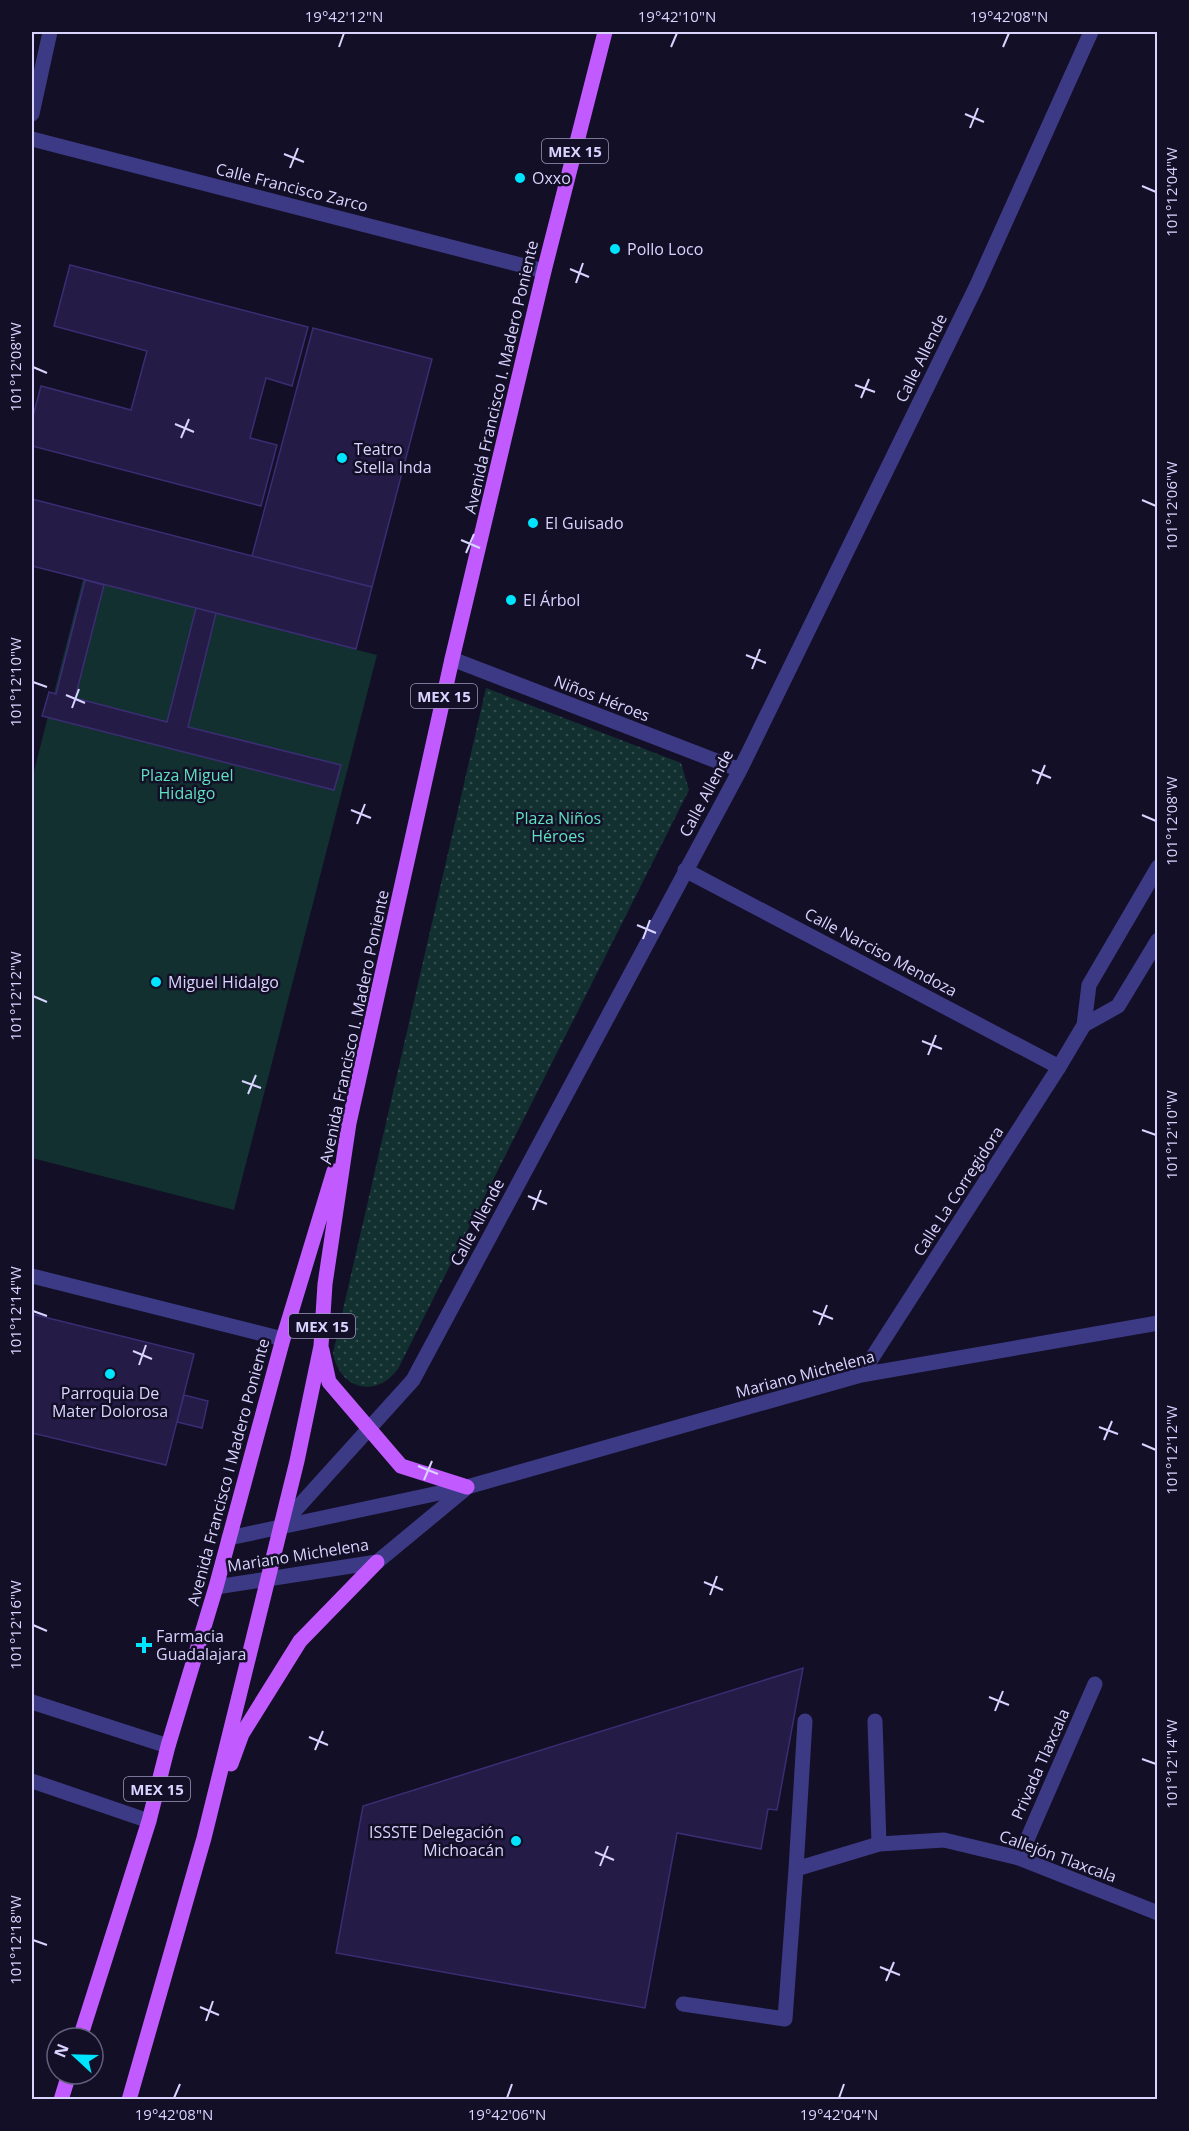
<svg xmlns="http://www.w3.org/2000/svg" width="1189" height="2131" font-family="'Open Sans',sans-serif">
  <defs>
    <pattern id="park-dots" width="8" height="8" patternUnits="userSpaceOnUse" patternTransform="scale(1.5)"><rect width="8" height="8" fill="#12302f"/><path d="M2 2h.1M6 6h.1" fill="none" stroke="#344d4e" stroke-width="1.8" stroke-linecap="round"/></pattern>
  </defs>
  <rect width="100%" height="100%" fill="#130f26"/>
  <path fill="url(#park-dots)" d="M486,688L681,763L689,790L398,1369C376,1399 339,1389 333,1353Z"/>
  <path fill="#12302f" d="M83,579L377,655L234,1210L32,1158V779Z"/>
  <path fill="#241b47" stroke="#3b2d73" stroke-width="1.5" d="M70,265L308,327L292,386L266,378L250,438L277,445L261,506L32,446V420L41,386L131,410L147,351L54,326Z
    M313,328L432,359L372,587L252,556Z
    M32,499L372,587L356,649L32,566Z
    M85,580L104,585L75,698L167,722L196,608L216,613L188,727L341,765L334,790L42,716L49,692L56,694Z
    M32,1314L194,1354L166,1465L32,1433Z
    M184,1395L208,1401L202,1428L177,1422Z
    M803,1668L777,1810L768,1809L761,1849L677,1833L645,2008L336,1953L363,1806Z"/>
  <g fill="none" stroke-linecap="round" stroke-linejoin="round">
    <path stroke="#3d3a85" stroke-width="15" d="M32,1702L168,1746
      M875,1721L879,1844
      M32,1781L149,1821
      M796,1869L805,1721
      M683,2004L785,2019L796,1869L879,1844L944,1840L1019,1858"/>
    <path stroke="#3d3a85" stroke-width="15" d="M32,114L50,32
      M32,139L544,271
      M452,659L740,770
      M685,870L1059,1067
      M32,1276L283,1339
      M280,1527L413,1380L740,770L977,285L1091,32
      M1095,1684L1019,1858L1158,1913"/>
    <path stroke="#3d3a85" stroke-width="15" d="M1084,1025L1118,1006L1158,940
      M861,1375L1059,1067L1084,1025L1089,985L1158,867
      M229,1538L467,1487L861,1375L1158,1323
      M216,1587L377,1562L464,1490"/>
    <path stroke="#c25bff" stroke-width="15" d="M322,1350L329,1382L401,1466L467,1487
      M231,1764L242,1734L300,1641L377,1562
      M80,2038L149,1821L168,1746L216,1587L283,1339L334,1171
      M61,2100L69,2074
      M129,2100L204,1838L297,1461L321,1346L325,1284L349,1123L452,659L544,271L605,32"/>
  </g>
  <path fill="none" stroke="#d9d4ff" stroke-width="2" d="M339,47L344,33M671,47L677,33M1003,47L1009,33M965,114L984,122M970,128L978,108M284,154L304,162M290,168L298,148M1142,186L1156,192M570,269L589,277M576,283L583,263M33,367L47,373M855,385L875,392M861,398L869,379M175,424L194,432M181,438L189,419M1142,500L1156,506M461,540L480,548M466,553L474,534M746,655L766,663M752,669L760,649M33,682L47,687M66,695L85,703M72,708L79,689M1032,770L1051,778M1037,784L1045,765M351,810L371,818M1142,815L1156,821M357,824L365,804M637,925L656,933M643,939L650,920M33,996L47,1002M922,1041L942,1049M928,1055L936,1035M242,1081L261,1088M248,1094L256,1075M1142,1130L1156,1135M528,1196L547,1204M533,1210L541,1190M33,1311L47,1316M813,1311L833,1319M819,1325L827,1305M133,1351L152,1359M139,1365L146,1345M1099,1427L1118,1434M1104,1440L1112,1421M1142,1444L1156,1450M418,1466L438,1474M424,1480L432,1461M704,1582L723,1590M710,1595L717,1576M33,1625L47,1631M989,1697L1009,1705M995,1711L1003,1691M309,1737L328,1745M315,1750L323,1731M1142,1759L1156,1764M595,1852L614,1860M600,1866L608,1846M33,1940L47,1945M880,1967L900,1975M886,1981L894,1962M200,2007L219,2015M206,2021L213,2001M174,2098L180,2084M507,2098L512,2084M839,2098L844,2084"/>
  <g fill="#00e5ff" stroke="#130f26" stroke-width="2">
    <circle cx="520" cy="178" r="6"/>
    <circle cx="615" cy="249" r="6"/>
    <circle cx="342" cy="458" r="6"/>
    <circle cx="533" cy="523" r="6"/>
    <circle cx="511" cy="600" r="6"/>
    <circle cx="156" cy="982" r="6"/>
    <circle cx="110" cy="1374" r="6"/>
    <path d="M141 1636h6v6h6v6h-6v6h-6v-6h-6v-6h6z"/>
    <circle cx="516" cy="1841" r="6"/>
  </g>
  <g text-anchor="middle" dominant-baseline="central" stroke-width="5" stroke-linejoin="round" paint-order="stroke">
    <g fill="#130f26" stroke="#9e99be" stroke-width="1.5">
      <rect x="542" y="139" width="66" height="24" rx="4.5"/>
      <rect x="411" y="684" width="66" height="24" rx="4.5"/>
      <rect x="289" y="1314" width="66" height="24" rx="4.5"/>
      <rect x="124" y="1777" width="66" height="24" rx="4.5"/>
    </g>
    <g font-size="15" font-weight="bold" fill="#d9d4ff">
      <text x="575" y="151">MEX 15</text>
      <text x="444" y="696">MEX 15</text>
      <text x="322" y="1326">MEX 15</text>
      <text x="157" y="1789">MEX 15</text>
    </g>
    <g font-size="16" fill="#d9d4ff" stroke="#130f26" text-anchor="start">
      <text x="532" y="178">Oxxo</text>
      <text x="627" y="249">Pollo Loco</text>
      <text x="354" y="449">Teatro<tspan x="354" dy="18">Stella Inda</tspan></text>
      <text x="545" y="523">El Guisado</text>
      <text x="523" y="600">El Árbol</text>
      <text x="168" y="982">Miguel Hidalgo</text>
      <text x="110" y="1393" text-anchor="middle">Parroquia De<tspan x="110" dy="18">Mater Dolorosa</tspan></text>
      <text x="156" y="1636">Farmacia<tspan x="156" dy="18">Guadalajara</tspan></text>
      <text x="504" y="1832" text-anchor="end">ISSSTE Delegación<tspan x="504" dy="18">Michoacán</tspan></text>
    </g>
    <g font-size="16" fill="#d9d4ff" stroke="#130f26">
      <text transform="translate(292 187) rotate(14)">Calle Francisco Zarco</text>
      <text transform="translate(921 358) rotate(-64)">Calle Allende</text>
      <text transform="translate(501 377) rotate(-77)">Avenida Francisco I. Madero Poniente</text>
      <text transform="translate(602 698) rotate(21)">Niños Héroes</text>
      <text transform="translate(706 793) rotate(-62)">Calle Allende</text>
      <text transform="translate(881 952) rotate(28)">Calle Narciso Mendoza</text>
      <text transform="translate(354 1027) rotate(-78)">Avenida Francisco I. Madero Poniente</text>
      <text transform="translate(958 1191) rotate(-57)">Calle La Corregidora</text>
      <text transform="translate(477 1222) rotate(-62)">Calle Allende</text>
      <text transform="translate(805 1374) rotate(-15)">Mariano Michelena</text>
      <text transform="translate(228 1472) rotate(-75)">Avenida Francisco I Madero Poniente</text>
      <text transform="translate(298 1555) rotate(-9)">Mariano Michelena</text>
      <text transform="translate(1040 1764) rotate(-66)">Privada Tlaxcala</text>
      <text transform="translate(1058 1856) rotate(20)">Callejón Tlaxcala</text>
    </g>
    <g font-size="16" fill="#5fe0c0" stroke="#130f26">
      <text x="187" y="775">Plaza Miguel<tspan x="187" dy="18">Hidalgo</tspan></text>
      <text x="558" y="818">Plaza Niños<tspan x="558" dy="18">Héroes</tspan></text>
    </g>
  </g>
  <rect width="1189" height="2131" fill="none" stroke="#130f26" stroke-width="66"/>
  <g transform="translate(75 2056) rotate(292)"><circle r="28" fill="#130f26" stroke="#625e7d" stroke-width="1.5"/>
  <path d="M0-4.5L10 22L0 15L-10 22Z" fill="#00e5ff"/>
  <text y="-9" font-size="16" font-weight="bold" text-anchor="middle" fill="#d9d4ff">N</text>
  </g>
  <rect x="33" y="33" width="1123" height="2065" fill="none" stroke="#d9d4ff" stroke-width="2"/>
  <g font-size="15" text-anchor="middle" fill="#d9d4ff">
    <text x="344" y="22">19°42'12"N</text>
    <text x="677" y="22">19°42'10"N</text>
    <text x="1009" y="22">19°42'08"N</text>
    <text transform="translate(1172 192) rotate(-90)" y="5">101°12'04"W</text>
    <text transform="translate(16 367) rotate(-90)" y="5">101°12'08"W</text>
    <text transform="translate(1172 506) rotate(-90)" y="5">101°12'06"W</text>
    <text transform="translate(16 682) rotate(-90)" y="5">101°12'10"W</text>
    <text transform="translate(1172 821) rotate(-90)" y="5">101°12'08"W</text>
    <text transform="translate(16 996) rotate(-90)" y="5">101°12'12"W</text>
    <text transform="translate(1172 1135) rotate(-90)" y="5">101°12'10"W</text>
    <text transform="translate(16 1311) rotate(-90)" y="5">101°12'14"W</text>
    <text transform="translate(1172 1450) rotate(-90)" y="5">101°12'12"W</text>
    <text transform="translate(16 1625) rotate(-90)" y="5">101°12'16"W</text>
    <text transform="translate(1172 1764) rotate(-90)" y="5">101°12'14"W</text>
    <text transform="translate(16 1940) rotate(-90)" y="5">101°12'18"W</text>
    <text x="174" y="2120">19°42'08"N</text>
    <text x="507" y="2120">19°42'06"N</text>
    <text x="839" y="2120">19°42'04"N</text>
  </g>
</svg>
